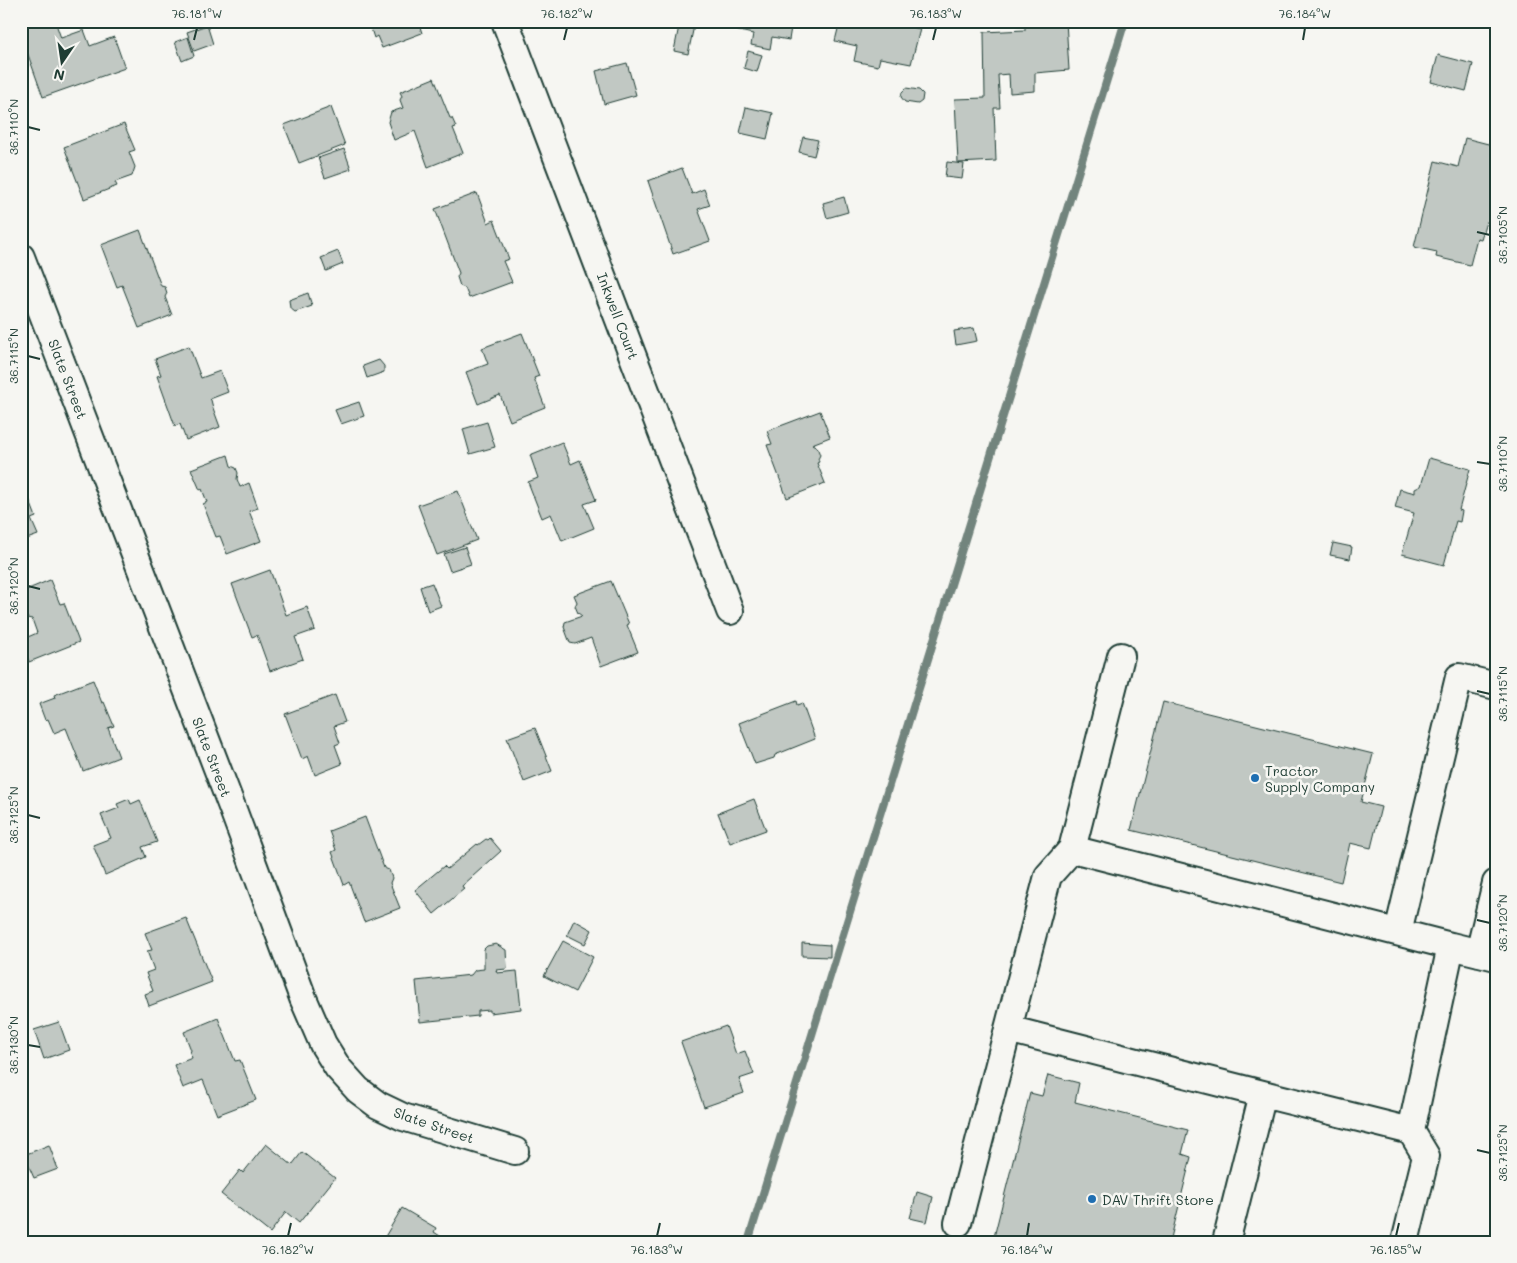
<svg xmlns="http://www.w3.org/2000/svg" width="1517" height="1263" font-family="Mali,sans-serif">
  <rect width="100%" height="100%" fill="#f6f6f2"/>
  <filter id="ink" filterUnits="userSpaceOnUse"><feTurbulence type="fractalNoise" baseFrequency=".02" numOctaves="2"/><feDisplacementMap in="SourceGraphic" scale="10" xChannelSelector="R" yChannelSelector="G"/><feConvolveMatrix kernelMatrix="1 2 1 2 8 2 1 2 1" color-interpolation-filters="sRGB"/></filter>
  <g filter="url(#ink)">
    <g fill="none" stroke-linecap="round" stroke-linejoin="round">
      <path stroke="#72847d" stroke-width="8" d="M748,1242L1125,21"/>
    </g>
    <path fill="#c1c8c3" stroke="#1f3d34" d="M21,21H55L61,38L84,30L90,46L114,37L125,68L43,97L21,35Z
      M371,21H418L422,33L382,48L377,36L374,38L370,26L373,25Z
      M680,21H695L688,54L674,51Z
      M709,21H722L721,26L709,24Z
      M731,21H792L789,40L772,37L770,49L751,45L753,34L730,29Z
      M840,21H904L903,25L920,29L911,64L880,58L878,66L854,61L857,46L835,41Z
      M1025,21H1066L1069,70L1035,73V91L1010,93L1009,74L998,75L1000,108H994L996,161L958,163L955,99L985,98L984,32L1025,30Z
      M207,25L213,44L194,51L187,32Z
      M188,37L194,56L182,61L175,42Z
      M748,51L762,55L757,72L744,68Z
      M1438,55L1473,64L1466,91L1431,82Z
      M627,63L636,95L604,104L596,71Z
      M434,78L450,118H452L456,127L453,128L463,153L428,167L415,131L394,140L388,122L391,112L403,108L400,100L402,96L400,92Z
      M906,88L919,90L923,94L922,101L918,104L905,102L901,97L902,92Z
      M331,107L345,145L299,163L284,125Z
      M746,107L773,113L767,139L740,133Z
      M124,124L135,150L129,152L135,167L132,176L115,182L117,186L84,199L64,147Z
      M803,137L818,140L814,156L799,152Z
      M1465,138L1496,146V180L1493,193L1496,194V207L1492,223L1486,222L1481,239L1477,238L1470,265L1436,257L1437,252L1414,247L1435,161L1458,167Z
      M344,149L351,169L325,178L318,158Z
      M947,162L964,164L962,179L945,177Z
      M682,168L692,194L704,189L710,205L698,209L710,241L673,254L648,181Z
      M477,193L488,223L494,220L509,259L503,261L512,282L469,298L465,288L460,286L457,277L459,273L435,209Z
      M844,197L848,212L827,218L823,203Z
      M140,230L161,286L165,287L167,293L165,297L172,315L139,328L122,285L117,287L101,245Z
      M338,251L343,264L326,271L321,258Z
      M308,293L312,306L295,312L290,308L289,300Z
      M974,328L977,341L956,345L954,331Z
      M522,333L539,376L534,378L545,407L510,421L500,395L478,404L466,372L488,364L482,348Z
      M189,346L201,378L220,371L228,392L210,399L211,400L213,408L220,427L186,440L180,424L175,426L157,376L161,375L155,359Z
      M379,360L384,366V372L367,378L363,366Z
      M359,402L364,416L341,424L335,410Z
      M820,411L830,437L812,444L817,447L820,455L818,459L819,462L817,463L825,483L787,498L767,445L772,444L767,431Z
      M487,422L495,447L470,454L463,429Z
      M562,442L571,464L580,460L596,500L584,504L594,528L562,541L551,514L542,518L528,482L538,478L530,455Z
      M228,455L231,466L236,468L238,473L237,479L240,487L249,483L258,508L249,511L261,541L227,554L220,536L216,537L203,504L207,502L202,489L200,490L191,469Z
      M1429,458L1470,469L1459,510L1462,511L1460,522L1456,521L1444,565L1402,554L1414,513L1395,508L1400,489L1415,493V489L1421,486Z
      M21,478L36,517L31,519L38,535L21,541Z
      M458,491L477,540L437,555L418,505Z
      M1333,543L1352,547L1350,559L1330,555Z
      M465,547L471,564L450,571L444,554Z
      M270,570L286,615L307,607L315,630L295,637L303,659L270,671L257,635L252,637L232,584Z
      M50,580L60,604L64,603L79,642L29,662L21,640L37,633L32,619L27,618L23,611L26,608L21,596V592Z
      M611,581L629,624L627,625L638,652L601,666L591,638L575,644L570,643L564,627L565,622L582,616L578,613L575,606L577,602L574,595Z
      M432,583L441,606L428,611L420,587Z
      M93,680L102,703L104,702L114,726L108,728L119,757L83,771L66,728L54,733L48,719L45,720L39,704L55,698L54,695Z
      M335,695L345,722L334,726L340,743L335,745L342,764L315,775L308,756L302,759L285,714Z
      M796,701L797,705L802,703L815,739L775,755L774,758L755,764L739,723Z
      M1163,702L1373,754L1361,802L1381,807L1371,848L1350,843L1341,882L1131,830Z
      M535,728L552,771L524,782L507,738Z
      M129,799L131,804L140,800L157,842L142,847L146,857L105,875L93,845L111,838L101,815L119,808L117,804Z
      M754,799L766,830L730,843L718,813Z
      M365,817L384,868L389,870L392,878L390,883L400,908L364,922L349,882L344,885L332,852L336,850L329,831Z
      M490,838L501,851L462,886L464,889L434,914L415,890L444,866L447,869L477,844L478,845L486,839L488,840Z
      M186,918L212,982L149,1006L145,994L153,991L146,973L154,970L147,951L152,950L145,933Z
      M574,920L592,930L585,944L567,935Z
      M563,941L593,957L575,992L544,976Z
      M802,943L830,945V957L802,956Z
      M496,944L506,950L507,969L496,970L497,973L517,971L521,1009L490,1013V1010L478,1011V1016L420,1022L416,981L471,975L475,970L484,969V949L487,946Z
      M218,1018L235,1061L240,1060L256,1100L217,1115L203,1080L183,1088L174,1065L192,1058L190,1053L191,1050L184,1032Z
      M59,1022L69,1050L44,1059L34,1030Z
      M726,1026L736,1054L745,1051L754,1074L739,1079L744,1093L704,1107L681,1042Z
      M1048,1075L1079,1083L1075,1102L1188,1130L1182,1154L1191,1157L1170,1242L993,1241L1030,1093L1042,1096Z
      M266,1144L292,1165L302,1152L335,1178L299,1223L286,1212L270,1233L221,1194L240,1170L243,1173Z
      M49,1145L58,1169L34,1178L24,1155Z
      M917,1192L933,1197L927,1222L910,1218Z
      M402,1208L436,1228L434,1232L449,1242H386L383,1240Z
      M127,1235L131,1242H117Z"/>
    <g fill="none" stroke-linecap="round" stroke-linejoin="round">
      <defs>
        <path id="minor" d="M505,21L730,611
          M21,257L232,807L303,998L323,1044L338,1068L358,1090L378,1105L403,1117L515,1151
          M1072,849L1121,656
          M1398,932L1459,677L1496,686
          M1479,953L1496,883
          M1263,1094L1411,1131
          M958,1223L1008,1029
          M1226,1242L1263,1094L1008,1029L1048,876L1072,849L1451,946
          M1405,1242L1426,1156L1411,1131L1451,946L1496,957"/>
      </defs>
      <use href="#minor" stroke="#1f3d34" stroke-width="30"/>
      <use href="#minor" stroke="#f6f6f2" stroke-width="26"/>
    </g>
  </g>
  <path fill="none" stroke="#1f3d34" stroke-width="2" d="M194,40L197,28M564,40L567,28M933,40L936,28M1303,40L1305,28M28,127L40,130M1477,232L1490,235M28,356L40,359M1477,462L1490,464M28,586L40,589M1477,691L1490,694M28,815L40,818M1477,920L1490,923M28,1045L40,1047M1477,1150L1490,1153M288,1236L291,1223M657,1236L660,1223M1027,1236L1029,1223M1396,1236L1399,1223"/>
  <g fill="#1f6fb2" stroke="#f6f6f2" stroke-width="2">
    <circle cx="1255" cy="778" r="5"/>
    <circle cx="1092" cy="1199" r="5"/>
  </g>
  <g text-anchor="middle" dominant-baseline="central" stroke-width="5" stroke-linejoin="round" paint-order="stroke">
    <g font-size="14" fill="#1f3d34" stroke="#f6f6f2">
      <text transform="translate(618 316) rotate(69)">Inkwell Court</text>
      <text transform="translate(68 379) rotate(69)">Slate Street</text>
      <text transform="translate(212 757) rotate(69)">Slate Street</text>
      <text transform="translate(434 1125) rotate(19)">Slate Street</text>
    </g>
    <g font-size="14" fill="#1f3d34" stroke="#f6f6f2" text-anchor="start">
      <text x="1265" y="770">Tractor<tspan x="1265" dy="16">Supply Company</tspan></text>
      <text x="1102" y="1199">DAV Thrift Store</text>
    </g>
  </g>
  <rect width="1517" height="1263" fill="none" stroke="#f6f6f2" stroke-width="55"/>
  <g transform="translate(62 62) rotate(193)" stroke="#f6f6f2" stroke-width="4" paint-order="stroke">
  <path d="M0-4L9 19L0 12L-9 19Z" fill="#1f3d34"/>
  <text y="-8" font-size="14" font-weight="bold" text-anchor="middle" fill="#1f3d34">N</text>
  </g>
  <rect x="28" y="28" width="1462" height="1208" fill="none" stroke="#1f3d34" stroke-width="2"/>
  <g font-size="12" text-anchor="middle" fill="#1f3d34">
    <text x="197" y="18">76.181°W</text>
    <text x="567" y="18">76.182°W</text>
    <text x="936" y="18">76.183°W</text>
    <text x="1305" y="18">76.184°W</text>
    <text transform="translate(14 127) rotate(-90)" y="4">36.7110°N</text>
    <text transform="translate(1503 235) rotate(-90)" y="4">36.7105°N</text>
    <text transform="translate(14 356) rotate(-90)" y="4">36.7115°N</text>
    <text transform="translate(1503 464) rotate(-90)" y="4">36.7110°N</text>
    <text transform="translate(14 586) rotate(-90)" y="4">36.7120°N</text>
    <text transform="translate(1503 694) rotate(-90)" y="4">36.7115°N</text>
    <text transform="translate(14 815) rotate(-90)" y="4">36.7125°N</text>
    <text transform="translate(1503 923) rotate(-90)" y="4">36.7120°N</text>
    <text transform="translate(14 1045) rotate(-90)" y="4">36.7130°N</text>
    <text transform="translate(1503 1153) rotate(-90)" y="4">36.7125°N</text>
    <text x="288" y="1254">76.182°W</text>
    <text x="657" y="1254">76.183°W</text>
    <text x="1027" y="1254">76.184°W</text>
    <text x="1396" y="1254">76.185°W</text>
  </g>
</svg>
